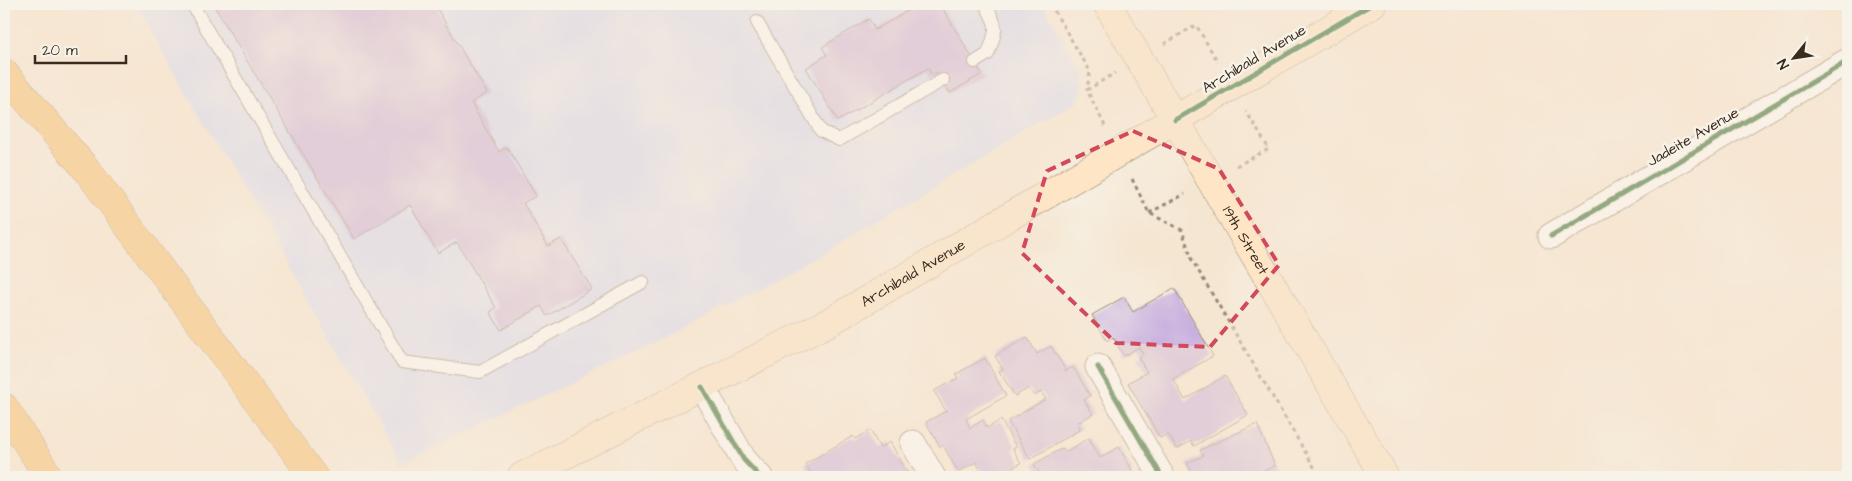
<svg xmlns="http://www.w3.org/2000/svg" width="1852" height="481" font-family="'Architects Daughter',sans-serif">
  <rect width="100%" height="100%" fill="#f7f3e8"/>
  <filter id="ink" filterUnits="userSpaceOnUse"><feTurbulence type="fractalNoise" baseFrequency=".02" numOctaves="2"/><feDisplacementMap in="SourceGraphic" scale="10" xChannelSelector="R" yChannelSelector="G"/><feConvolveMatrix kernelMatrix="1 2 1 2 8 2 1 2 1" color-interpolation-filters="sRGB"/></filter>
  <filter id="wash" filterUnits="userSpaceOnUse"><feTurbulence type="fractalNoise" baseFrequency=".0096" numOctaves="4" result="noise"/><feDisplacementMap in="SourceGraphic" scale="20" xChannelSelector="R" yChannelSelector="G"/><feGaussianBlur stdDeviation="1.12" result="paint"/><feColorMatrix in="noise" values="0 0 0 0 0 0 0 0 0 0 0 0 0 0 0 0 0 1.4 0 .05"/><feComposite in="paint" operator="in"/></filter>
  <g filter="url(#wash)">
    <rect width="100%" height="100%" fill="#f5e6d2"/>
    <path fill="#d2d9f9" d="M135,4H1043L1082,71L1083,88L1077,102L821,253L703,318L647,347L402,463Z"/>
    <g id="blocks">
      <path fill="#c9b1df" d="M213,4H434L487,93L471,103L499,152L507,147L536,196L523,203L548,246L561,239L592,289L547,316L541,306L501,330L490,312L496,308L457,242L438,253L410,205L354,239Z
        M919,4H940L982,74L950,93L937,72L932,75L928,68L838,121L806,68L827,55L822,47L869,19L875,30Z
        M1174,288L1213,356L1173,379L1185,400L1225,376L1248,415L1194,446L1191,441L1177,449L1168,434L1160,438L1128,383L1147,372L1138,357L1143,354L1139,347L1124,356L1113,337L1107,341L1092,315L1124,297L1133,312Z
        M1027,337L1037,354L1051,346L1066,371L1073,367L1090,396L1084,400L1093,414L1077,423L1081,429L1030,459L1008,421L1046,399L1041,392L1034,396L1029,388L1015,396L999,371L1003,369L995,356Z
        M985,358L1006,396L966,419L970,428L983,420L987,428L1001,420L1016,447L1013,449L1021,463L996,477H985L976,462L958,472L943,445L940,447L926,422L946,411L934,391L958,378L956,374Z
        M1257,424L1275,466L1250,477H1194L1187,463L1203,456L1200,450Z
        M870,430L880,448L890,442L910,477H813L805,464L853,436L855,439Z
        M1089,438L1100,458L1119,447L1133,472L1130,473L1132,477H1042L1034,464L1063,448L1065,452Z"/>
    </g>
  </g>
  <g filter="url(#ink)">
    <use href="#blocks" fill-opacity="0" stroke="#988878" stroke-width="1"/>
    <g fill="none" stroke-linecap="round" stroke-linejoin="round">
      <defs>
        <path id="lane" d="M192,4L402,362L480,372L643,282
          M757,22L821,131L839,140L943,80
          M975,62L988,54C997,28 999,28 985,4"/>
        <path id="street" d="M1551,236L1848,61
          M1098,367L1162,477
          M702,387L744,460L760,477
          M913,443L933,477"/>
        <g id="secondary">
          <path id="s1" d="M1107,4L1385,477"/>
          <path id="s2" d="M521,477L831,321L1372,4"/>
        </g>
        <path id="highway" d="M4,73L87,170L314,477
          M4,407L49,477"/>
      </defs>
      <use href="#lane" stroke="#988878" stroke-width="14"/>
      <use href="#street" stroke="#988878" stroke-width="27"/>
      <use href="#secondary" stroke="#988878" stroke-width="29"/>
      <use href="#highway" stroke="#988878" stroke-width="29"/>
      <path stroke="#988878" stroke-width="3" stroke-dasharray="4 4" stroke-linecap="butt" d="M1050,4L1090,71L1087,90
        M1164,44L1196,25L1218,62
        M1105,126L1087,90L1115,73
        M1236,166L1269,149L1246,111
        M1132,179L1149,213L1182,230L1192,260L1320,477
        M1149,213L1185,194"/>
      <use href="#lane" stroke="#fff" stroke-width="12"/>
      <use href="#street" stroke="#fff" stroke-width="25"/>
      <use href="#secondary" stroke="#fde5c5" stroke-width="28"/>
      <use href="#highway" stroke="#f9bf6d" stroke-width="28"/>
      <defs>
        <path id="cycleway" d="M1175,120L1372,4
          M1551,236L1848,61
          M1098,367L1162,477
          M702,387L744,460L760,477"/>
      </defs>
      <use href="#cycleway" stroke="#f7f3e8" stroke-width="8"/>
      <use href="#cycleway" stroke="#1b5e20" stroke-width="5"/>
    </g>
  </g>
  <path d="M0 0H1852V481H0ZM1133,131L1219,169L1279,265L1210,347L1116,343L1022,253L1047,171Z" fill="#f5e6d2" fill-opacity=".55" fill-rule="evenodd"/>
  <path fill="none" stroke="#d1495b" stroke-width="4" stroke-dasharray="10 6" stroke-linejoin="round" d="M1133,131L1219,169L1279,265L1210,347L1116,343L1022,253L1047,171Z"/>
  <g text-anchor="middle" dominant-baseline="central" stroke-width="5" stroke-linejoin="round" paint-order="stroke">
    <g font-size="15" fill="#3b2a1e" stroke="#f7f3e8">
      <text transform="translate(1254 59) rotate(-31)">Archibald Avenue</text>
      <text transform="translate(1693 137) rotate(-30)">Jadeite Avenue</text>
      <text stroke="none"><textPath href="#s1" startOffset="274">19th Street</textPath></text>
      <text stroke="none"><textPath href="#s2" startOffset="442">Archibald Avenue</textPath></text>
    </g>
  </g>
  <rect width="1852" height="481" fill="none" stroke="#f7f3e8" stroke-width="20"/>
  <g transform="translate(1794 58) rotate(240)" stroke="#f7f3e8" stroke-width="4" paint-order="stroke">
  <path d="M0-4L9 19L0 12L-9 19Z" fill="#3b2a1e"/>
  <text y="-8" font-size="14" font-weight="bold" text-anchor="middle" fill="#3b2a1e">N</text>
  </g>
  <path d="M35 55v8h91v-8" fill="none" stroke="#3b2a1e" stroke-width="2.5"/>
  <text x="42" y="55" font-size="15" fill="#3b2a1e" stroke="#f7f3e8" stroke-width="4" paint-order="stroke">20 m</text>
</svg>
